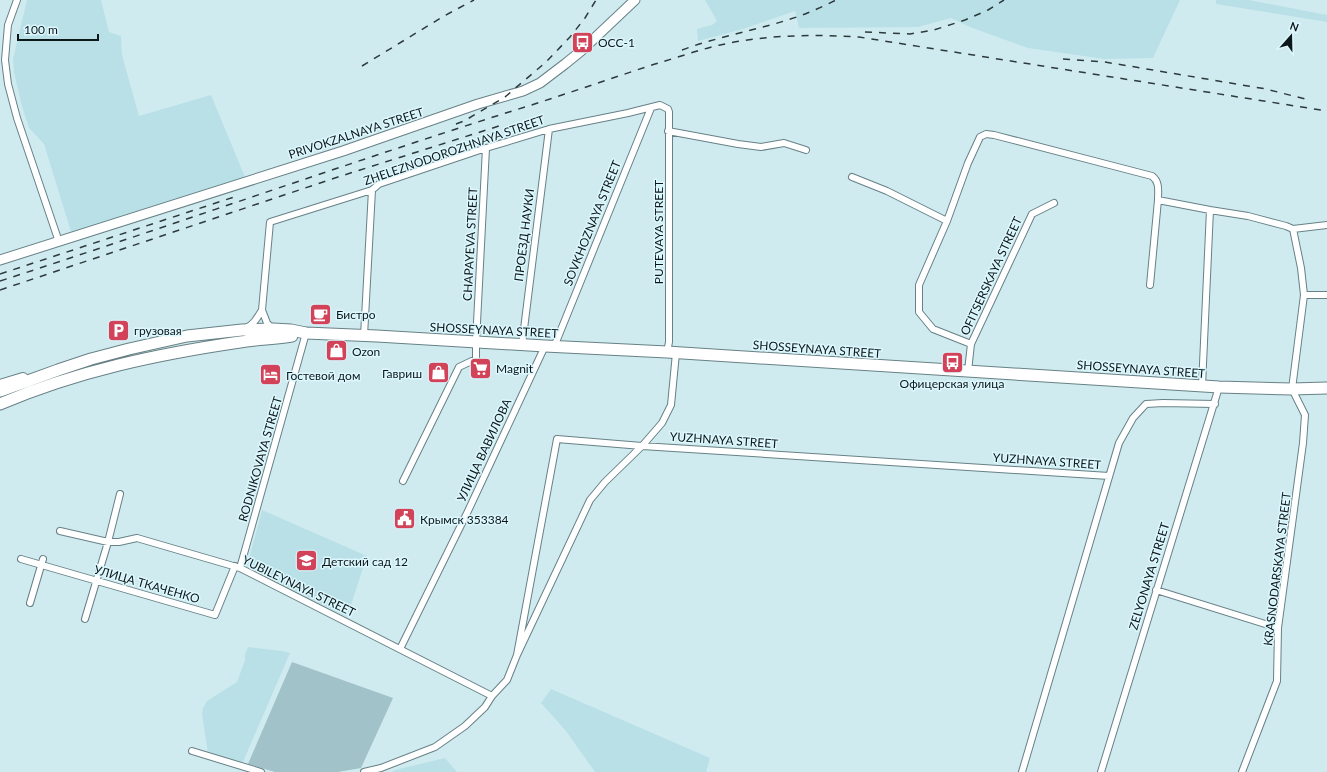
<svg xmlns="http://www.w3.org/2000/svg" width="1327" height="772" font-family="Lato,sans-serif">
  <rect width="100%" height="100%" fill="#cfebf0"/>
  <path fill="#bae0e7" d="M27,0H101L109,32L121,36L122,55L139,116L211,95L245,177L72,235L44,144L29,128L21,103L14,72L13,59Z
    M705,0H1180L1153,58L1104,59L1028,48L970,27L951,18L918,27L799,28L795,11L743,29L698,41L697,29L712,25L717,21Z
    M1216,0H1249L1327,15V22L1216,4Z
    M262,510L367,556L347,617L247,566Z
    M248,647L282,651L290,653L243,762L226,761L208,754L202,714L203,708L207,701L237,682L245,660V654Z
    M551,689L710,758L706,772H595L566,731L541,703Z
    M445,758L457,772H391L395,770Z"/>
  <path fill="#a0c2c8" d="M292,662L393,698L361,768L338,772H275L248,764Z"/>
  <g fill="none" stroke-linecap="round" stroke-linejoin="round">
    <defs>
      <path id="street" d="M17,0L8,25L5,60L8,84L17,118L59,242
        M668,131L738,144L761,147L784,143L806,150
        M852,177L887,191L947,221L919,285V312L933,329L971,344
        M947,221L968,163L980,137L986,134L994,135L1152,176C1160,182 1158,191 1158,200L1210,210L1248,216L1286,226L1293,229L1327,225
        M1150,285L1158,200
        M1304,295H1327
        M246,328C254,324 257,318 262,310
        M273,329L267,323L262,310L270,222L372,190L379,184L486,148L549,129L628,113L660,105L668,109L669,112V342L667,352
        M364,336L372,190
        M522,345L549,129
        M554,347L651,108
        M968,371L971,344L1032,214L1054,203
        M1202,386L1210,210
        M403,481L459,367L476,359V342L486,148
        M60,531L108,542H119L137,538L240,568L492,696
        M21,559L215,615L235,566
        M240,568L306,333
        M1156,590L1278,628
        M30,603L43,559
        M85,619L108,542L120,494
        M400,649L468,511L545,346
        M517,655L557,439L642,446L1109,476
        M192,751L261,772
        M364,772L381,768L435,747L465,726L485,707L492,696L507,680L517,655L590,500L605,482L642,446L662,423L671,405L676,353
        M1022,772L1119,443L1133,418L1146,404L1163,403L1215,404
        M1101,772L1219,387
        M1242,772L1277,681L1278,628L1303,443L1305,415L1292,389L1304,295L1301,268L1293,229"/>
      <path id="secondary" d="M0,260L343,151L478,104L523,91L540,83L565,64L581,51L635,0"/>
      <path id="primary" d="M0,385L23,378"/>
      <path id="highway" d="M0,391L58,370L91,359L129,349L187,336L242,330L273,329L291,330L306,333L377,336L545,346L667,352L1219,387L1292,389L1327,388
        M0,404C77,371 158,354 240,342C257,339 275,339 292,336"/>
    </defs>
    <use href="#street" stroke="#678186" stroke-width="8"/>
    <use href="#secondary" stroke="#678186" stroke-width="11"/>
    <use href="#primary" stroke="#678186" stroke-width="12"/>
    <use href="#highway" stroke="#678186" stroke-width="13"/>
    <use href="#street" stroke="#fff" stroke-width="6"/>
    <use href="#secondary" stroke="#fff" stroke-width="9"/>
    <use href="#primary" stroke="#fff" stroke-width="10"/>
    <use href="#highway" stroke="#fff" stroke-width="11"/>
    <path stroke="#2d3a3c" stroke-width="1.5" stroke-dasharray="7 7" stroke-linecap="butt" d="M865,32L910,34L934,30L965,20L988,10L1004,0
      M682,50C722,35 765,29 805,14C815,10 826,5 836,0
      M1063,59L1105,62L1266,89L1309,100
      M362,66L444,16L474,0
      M456,124L464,121L505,97L546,62L570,37L585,18L596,0
      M0,274L234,197
      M0,281C170,226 339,166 509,112C558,97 606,80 655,64C676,58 698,50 720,45C765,35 812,34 859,37L1327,111
      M0,290L338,177L499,126"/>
  </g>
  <defs>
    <symbol id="bus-square" viewBox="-11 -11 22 22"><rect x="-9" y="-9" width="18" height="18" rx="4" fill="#d24259" stroke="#dcf8fe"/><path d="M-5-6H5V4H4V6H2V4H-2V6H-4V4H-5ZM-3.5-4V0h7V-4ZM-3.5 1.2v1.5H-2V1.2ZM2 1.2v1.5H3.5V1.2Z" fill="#fff"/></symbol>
    <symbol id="cafe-square" viewBox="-11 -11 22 22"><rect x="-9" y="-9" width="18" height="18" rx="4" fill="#d24259" stroke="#dcf8fe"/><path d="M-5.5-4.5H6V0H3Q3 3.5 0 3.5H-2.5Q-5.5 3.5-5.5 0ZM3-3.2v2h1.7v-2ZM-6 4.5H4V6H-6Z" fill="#fff"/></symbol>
    <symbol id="parking-square" viewBox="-11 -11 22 22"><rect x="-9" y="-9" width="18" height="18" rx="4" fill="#d24259" stroke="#dcf8fe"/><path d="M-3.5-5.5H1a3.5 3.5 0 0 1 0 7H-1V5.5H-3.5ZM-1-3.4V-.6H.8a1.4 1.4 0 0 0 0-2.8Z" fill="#fff"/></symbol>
    <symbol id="shop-square" viewBox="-11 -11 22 22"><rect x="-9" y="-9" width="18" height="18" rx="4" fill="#d24259" stroke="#dcf8fe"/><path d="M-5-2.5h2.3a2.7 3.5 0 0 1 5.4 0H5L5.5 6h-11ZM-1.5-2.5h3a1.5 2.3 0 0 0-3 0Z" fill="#fff"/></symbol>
    <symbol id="supermarket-square" viewBox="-11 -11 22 22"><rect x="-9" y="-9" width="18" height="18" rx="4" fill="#d24259" stroke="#dcf8fe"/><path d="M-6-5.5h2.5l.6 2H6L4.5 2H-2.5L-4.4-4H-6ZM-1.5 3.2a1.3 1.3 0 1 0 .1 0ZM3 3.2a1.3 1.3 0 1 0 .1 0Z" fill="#fff"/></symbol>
    <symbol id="hotel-square" viewBox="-11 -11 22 22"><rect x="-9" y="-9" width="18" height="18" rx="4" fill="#d24259" stroke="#dcf8fe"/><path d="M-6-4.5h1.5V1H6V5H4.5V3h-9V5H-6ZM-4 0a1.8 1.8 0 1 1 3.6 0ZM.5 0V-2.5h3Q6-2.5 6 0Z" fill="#fff"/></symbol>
    <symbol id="civic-square" viewBox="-11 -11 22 22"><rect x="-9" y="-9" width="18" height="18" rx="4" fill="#d24259" stroke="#dcf8fe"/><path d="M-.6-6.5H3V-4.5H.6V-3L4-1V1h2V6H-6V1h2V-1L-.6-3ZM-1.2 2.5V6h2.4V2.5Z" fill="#fff"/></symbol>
    <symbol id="school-square" viewBox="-11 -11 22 22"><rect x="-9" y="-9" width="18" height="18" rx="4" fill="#d24259" stroke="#dcf8fe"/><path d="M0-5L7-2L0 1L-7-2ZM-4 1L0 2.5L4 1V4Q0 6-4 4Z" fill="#fff"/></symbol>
  </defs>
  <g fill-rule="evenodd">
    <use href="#bus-square" x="570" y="30" width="25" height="25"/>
    <use href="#cafe-square" x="308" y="302" width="25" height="25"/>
    <use href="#parking-square" x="106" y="318" width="25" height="25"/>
    <use href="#shop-square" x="324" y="338" width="25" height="25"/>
    <use href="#bus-square" x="940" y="350" width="25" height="25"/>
    <use href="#supermarket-square" x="468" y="356" width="25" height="25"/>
    <use href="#shop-square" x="426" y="360" width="25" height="25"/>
    <use href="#hotel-square" x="258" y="362" width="25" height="25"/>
    <use href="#civic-square" x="392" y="506" width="25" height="25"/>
    <use href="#school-square" x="294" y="548" width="25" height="25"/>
  </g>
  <g text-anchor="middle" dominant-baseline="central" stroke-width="3" stroke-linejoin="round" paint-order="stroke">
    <g font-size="12" fill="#0d1719" stroke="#dcf8fe" text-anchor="start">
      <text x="598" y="42">ОСС-1</text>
      <text x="336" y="314">Бистро</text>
      <text x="134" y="330">грузовая</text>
      <text x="352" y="351">Ozon</text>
      <text x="496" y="368">Magnit</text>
      <text x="422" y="373" text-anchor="end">Гавриш</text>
      <text x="286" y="375">Гостевой дом</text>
      <text x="952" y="383" text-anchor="middle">Офицерская улица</text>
      <text x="420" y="519">Крымск 353384</text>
      <text x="322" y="561">Детский сад 12</text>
    </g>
    <g font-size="12" fill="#0d1719" stroke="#dcf8fe">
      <text transform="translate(356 133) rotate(-18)">PRIVOKZALNAYA STREET</text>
      <text transform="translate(454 150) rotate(-19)">ZHELEZNODOROZHNAYA STREET</text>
      <text transform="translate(592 223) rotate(-68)">SOVKHOZNAYA STREET</text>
      <text transform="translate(658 232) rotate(-90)">PUTEVAYA STREET</text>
      <text transform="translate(524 235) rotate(-83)">ПРОЕЗД НАУКИ</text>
      <text transform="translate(470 244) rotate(-87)">CHAPAYEVA STREET</text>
      <text transform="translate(991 276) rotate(-65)">OFITSERSKAYA STREET</text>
      <text transform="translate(494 330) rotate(3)">SHOSSEYNAYA STREET</text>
      <text transform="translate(817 349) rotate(4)">SHOSSEYNAYA STREET</text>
      <text transform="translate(1141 369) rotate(4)">SHOSSEYNAYA STREET</text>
      <text transform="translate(724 440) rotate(4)">YUZHNAYA STREET</text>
      <text transform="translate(484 450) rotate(-65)">УЛИЦА ВАВИЛОВА</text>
      <text transform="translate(260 459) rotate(-74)">RODNIKOVAYA STREET</text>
      <text transform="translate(1047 461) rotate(4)">YUZHNAYA STREET</text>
      <text transform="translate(1277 569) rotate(-83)">KRASNODARSKAYA STREET</text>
      <text transform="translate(1149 576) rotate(-73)">ZELYONAYA STREET</text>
      <text transform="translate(147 584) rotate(16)">УЛИЦА ТКАЧЕНКО</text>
      <text transform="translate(299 586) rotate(26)">YUBILEYNAYA STREET</text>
    </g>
  </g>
  <g transform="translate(1291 36) rotate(20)" stroke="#dcf8fe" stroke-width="3" paint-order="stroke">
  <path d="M0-3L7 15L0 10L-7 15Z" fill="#0d1719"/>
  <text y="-6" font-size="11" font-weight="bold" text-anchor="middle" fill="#0d1719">N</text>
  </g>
  <path d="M18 34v6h80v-6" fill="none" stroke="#0d1719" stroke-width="2"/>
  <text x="24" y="34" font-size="12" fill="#0d1719" stroke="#dcf8fe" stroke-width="3" paint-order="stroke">100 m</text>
</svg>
